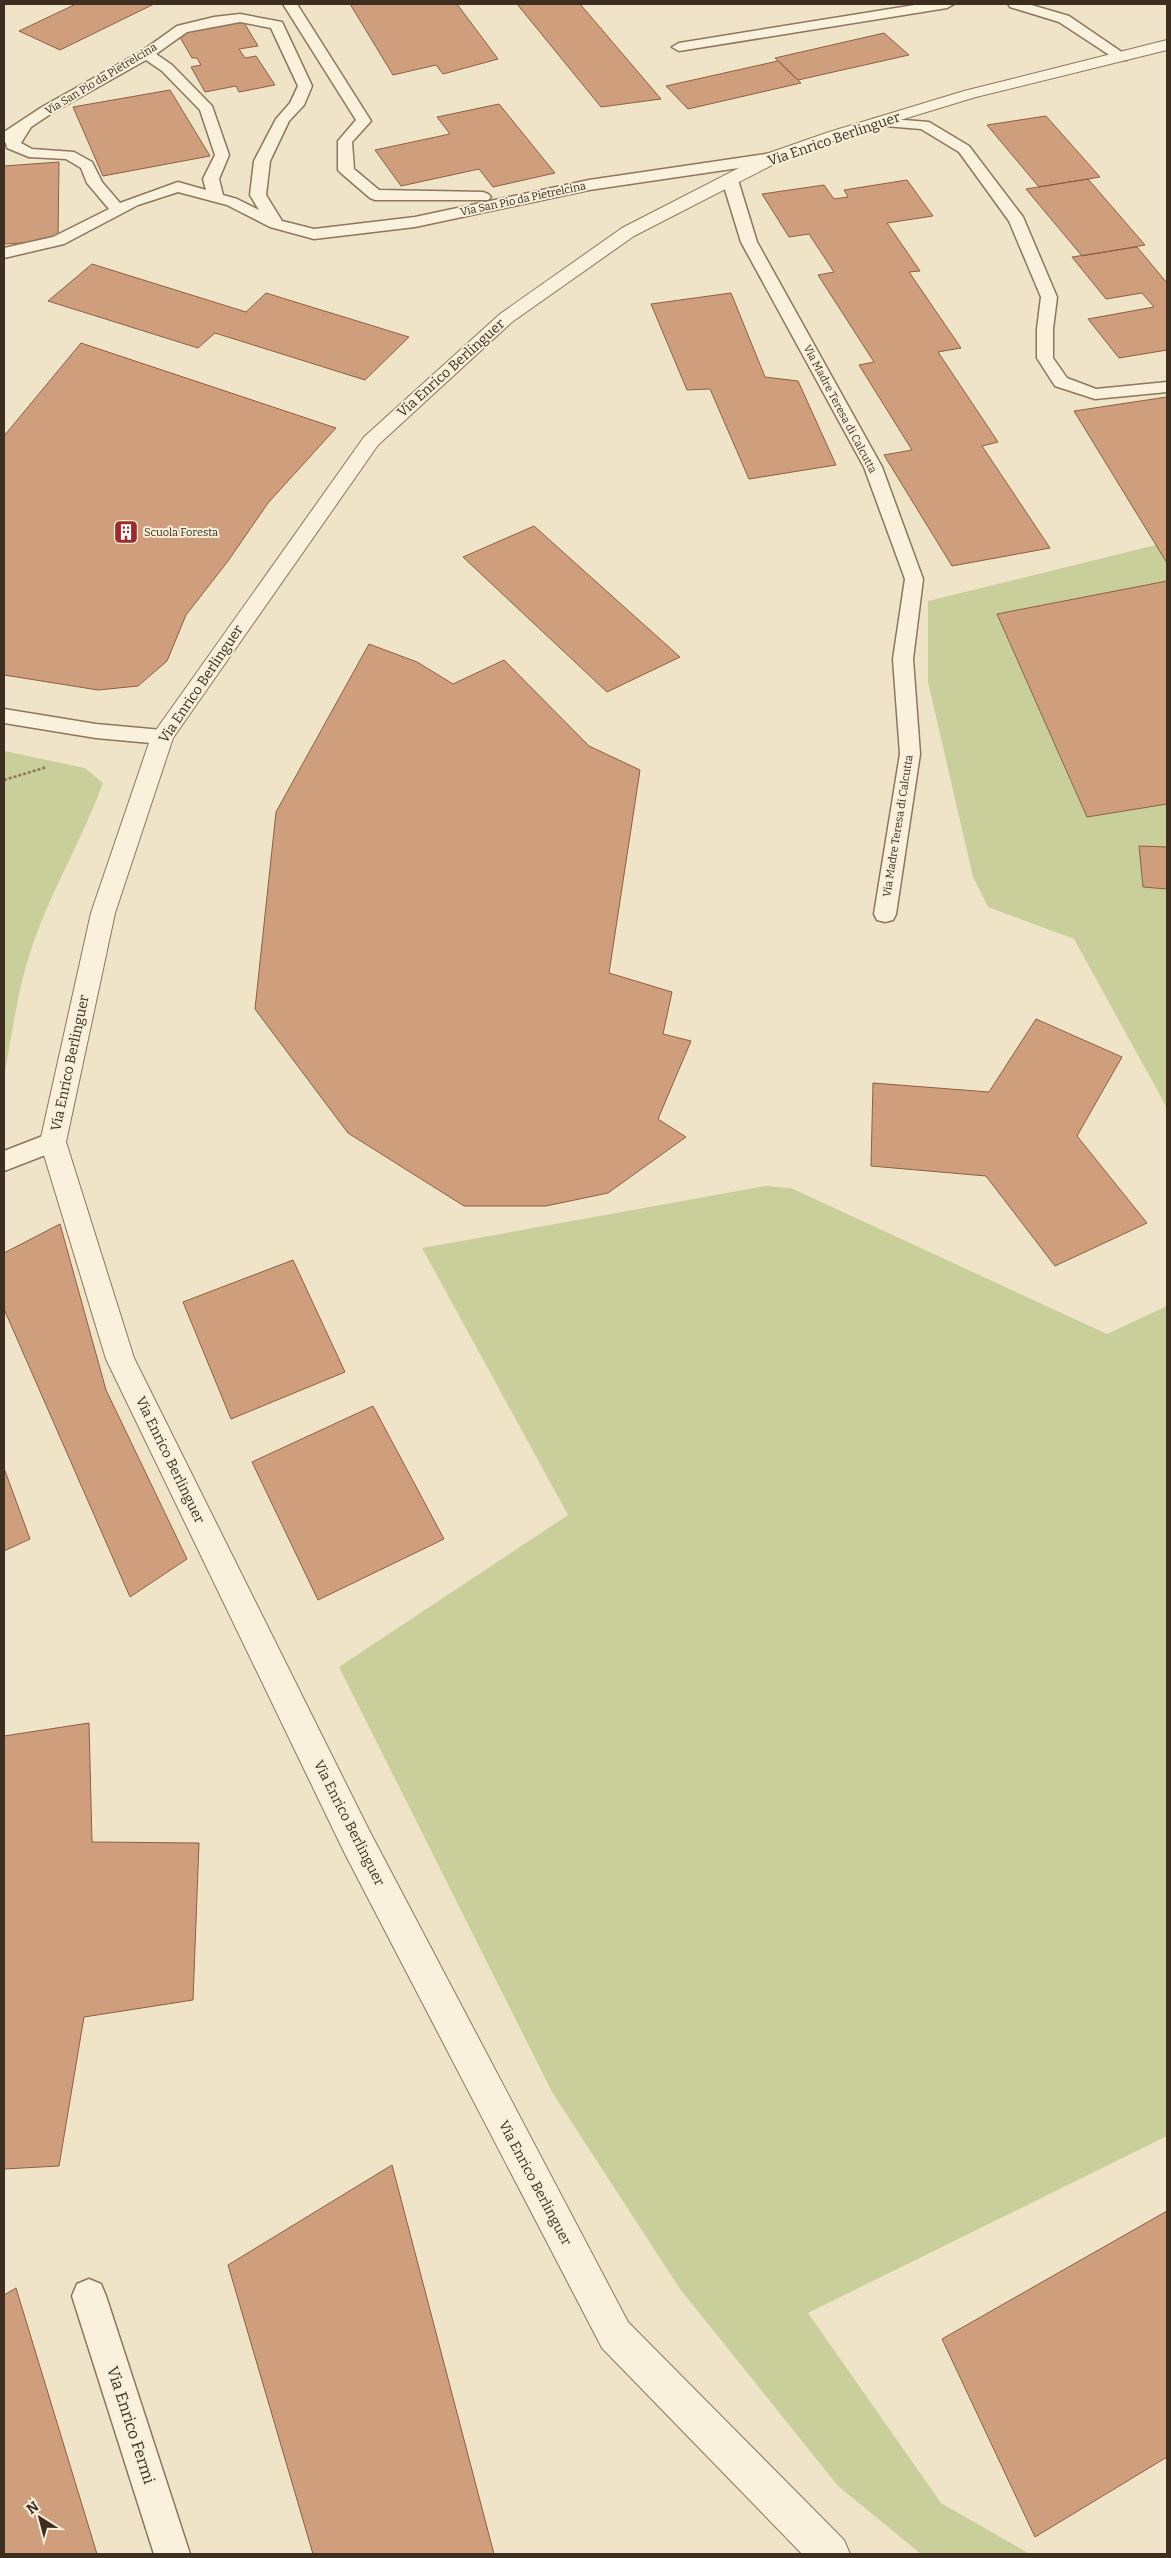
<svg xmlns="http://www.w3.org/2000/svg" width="1171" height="2558" font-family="Bitter,serif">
  <rect width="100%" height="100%" fill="#f0e4c8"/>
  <path fill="#c9cf9b" d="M1156,545L1167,563V581L997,614L1087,817L1167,804V1108L1074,939L988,907L973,877L928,682V601Z
    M4,751L85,768L103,783C84,835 56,882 37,933C19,979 13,1029 4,1077Z
    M766,1186L791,1188L1107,1334L1167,1306V2136L808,2313L941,2503L1030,2554H921L838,2486L680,2289L552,2092L339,1667L568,1515L422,1248Z"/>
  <path fill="#cf9f7d" stroke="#8d5f41" d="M76,4H154L60,50L19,31Z
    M350,4H457L498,59L443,74L436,65L393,75Z
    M517,4H580L661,99L601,107Z
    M243,21L258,46L239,49L245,58L256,56L275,85L239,92L236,86L205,92L191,67L201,65L197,58H192L177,32Z
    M884,33L909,55L798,80L775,58Z
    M778,61L801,83L688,109L666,86Z
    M170,90L210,156L103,176L73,107Z
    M499,104L555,173L493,187L479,169L401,186L375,150L450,134L437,117Z
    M1046,116L1100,177L1039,187L987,125Z
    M59,162L58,241L4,244V166Z
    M1088,179L1145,245L1082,256L1026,189Z
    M907,180L933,216L887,223L920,271L909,272L961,348L938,352L998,442L982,446L1050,548L952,566L884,455L912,450L859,365L874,362L818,275L834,272L809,234L789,237L762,194L824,185L834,199L848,197L844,190Z
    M1137,247L1167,283V350L1119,358L1088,319L1154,307L1142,293L1106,299L1072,257Z
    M92,264L246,312L266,293L409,337L365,380L215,333L198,348L48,301Z
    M731,293L765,377L798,381L836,465L749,479L710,389L687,390L651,304Z
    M81,343L336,428L268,503L228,561L186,615L167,661L138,686L98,690L4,675V436Z
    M1167,397V563L1074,411Z
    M534,526L680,657L607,692L463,557Z
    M1167,581V804L1087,817L997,614Z
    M369,644L417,662L453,684L504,660L589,746L640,770L609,973L672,992L663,1034L691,1041L658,1119L686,1137L608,1193L546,1206H464L348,1133L255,1009L276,812Z
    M1139,846L1167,847V889L1143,887Z
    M1036,1019L1122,1057L1077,1136L1147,1223L1055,1266L986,1176L871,1166L873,1083L989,1092Z
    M60,1224L106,1390L187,1559L130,1597L4,1309V1253Z
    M293,1260L345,1372L231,1419L183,1302Z
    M373,1406L444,1539L318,1600L252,1462Z
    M4,1468L30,1539L4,1551Z
    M89,1723L92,1842L199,1843L193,2000L84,2017L59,2166L4,2169V1736Z
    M392,2165L494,2554H313L228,2265Z
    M1167,2211V2457L1035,2537L942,2339Z
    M16,2288L97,2554H4V2295Z"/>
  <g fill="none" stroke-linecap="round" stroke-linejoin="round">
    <defs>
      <path id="service" d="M283,4H297L371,121L352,142L354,169L379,190L483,192L488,194L491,197L488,200H375L370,198L341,173L338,170V141L356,120Z
        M921,4H954L947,8L679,51L672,47L679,43Z
        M1008,4H1028L1069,16L1129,57L1127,60H1117L1059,22L1010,7Z
        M240,14L282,22L312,86L304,105L289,121L270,161L266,195L282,221L314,229L415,217L589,180L772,153L780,158L772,163L589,190L415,227L314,239L270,227L227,205L178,192L138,205L64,244L4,258V248L53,237L109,209L87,183L81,168L66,159L29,157L7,148L6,143H4V132L42,107L142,51L177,26L214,17ZM240,22L271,28L298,86L290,103L276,119L254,161L250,195L259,210L237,199L223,195L219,179L229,155L212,106L172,65L156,54L187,32ZM146,60L162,71L200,110L215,155L203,179L206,190L178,182L120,203L102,182L92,162L74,152L32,149L21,143L31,127L52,113Z
        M878,118L929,122L969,146L1023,217L1057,297L1053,329V358L1067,378L1096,389L1167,382V392L1095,399L1055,386L1037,358V329L1041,297L1009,221L959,152L921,129L873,125L871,122L873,119Z
        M730,175L738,180L757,242L882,467L923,579L913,659L920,754L896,914L893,920L885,922L877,920L874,914L900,754L893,659L905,579L864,467L741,242L722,180Z
        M4,709L96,724L162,730L169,732L172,737L169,742L162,744L96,738L4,723Z
        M53,1132L61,1135L65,1142L61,1149L4,1171V1151Z
        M89,2279L101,2284L106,2296L190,2554H154L72,2296L77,2284Z"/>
      <path id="minor" d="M1167,40V50L976,97L841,138L778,162L634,236L512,322L378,445L173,738L115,913L66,1142L134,1358L369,1830L628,2322L844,2540L850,2554H802L602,2348L345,1854L106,1359L40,1142L91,913L151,737L364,437L500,314L622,228L766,154L829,132L964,91Z"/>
    </defs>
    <use href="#service" stroke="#8d765c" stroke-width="3"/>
    <use href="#minor" stroke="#8d765c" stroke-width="2"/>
    <path stroke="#8d765c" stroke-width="2.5" stroke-dasharray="3 2" stroke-linecap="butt" d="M4,780L47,767"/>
    <use href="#service" fill="#faf1dc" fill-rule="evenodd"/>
    <use href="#minor" fill="#faf1dc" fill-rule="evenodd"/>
  </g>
  <defs>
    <symbol id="building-square" viewBox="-11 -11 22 22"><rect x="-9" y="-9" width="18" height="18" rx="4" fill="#9e2a2b" stroke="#f7eed8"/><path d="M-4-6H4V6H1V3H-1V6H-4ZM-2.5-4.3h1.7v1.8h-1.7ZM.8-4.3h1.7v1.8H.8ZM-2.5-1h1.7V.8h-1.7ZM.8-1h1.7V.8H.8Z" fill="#fff"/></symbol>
  </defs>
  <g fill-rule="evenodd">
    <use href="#building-square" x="112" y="518" width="28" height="28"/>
  </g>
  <g text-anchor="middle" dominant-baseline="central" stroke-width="4" stroke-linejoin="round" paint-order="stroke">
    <g font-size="11" fill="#3d2e20" stroke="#f7eed8">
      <text transform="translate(101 79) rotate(-31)">Via San Pio da Pietrelcina</text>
      <text transform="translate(523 199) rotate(-12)">Via San Pio da Pietrelcina</text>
      <text transform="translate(840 409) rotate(62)">Via Madre Teresa di Calcutta</text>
      <text transform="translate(898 826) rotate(-81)">Via Madre Teresa di Calcutta</text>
    </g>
    <g font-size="11" fill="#3d2e20" stroke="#f7eed8" text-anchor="start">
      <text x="144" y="532">Scuola Foresta</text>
    </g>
    <g font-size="14" fill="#3d2e20" stroke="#f7eed8">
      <text transform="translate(834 139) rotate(-19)">Via Enrico Berlinguer</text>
      <text transform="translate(451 368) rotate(-42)">Via Enrico Berlinguer</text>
      <text transform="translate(201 684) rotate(-56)">Via Enrico Berlinguer</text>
      <text transform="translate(70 1063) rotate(-78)">Via Enrico Berlinguer</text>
      <text transform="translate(170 1460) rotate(64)">Via Enrico Berlinguer</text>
      <text transform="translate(349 1823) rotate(63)">Via Enrico Berlinguer</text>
      <text transform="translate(535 2183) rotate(62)">Via Enrico Berlinguer</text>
    </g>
    <g font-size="16" fill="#3d2e20" stroke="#f7eed8">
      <text transform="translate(131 2425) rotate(72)">Via Enrico Fermi</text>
    </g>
  </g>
  <rect width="1171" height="2558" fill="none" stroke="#3d2e20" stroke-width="10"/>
  <g transform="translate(40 2518) rotate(324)" stroke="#f7eed8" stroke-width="4" paint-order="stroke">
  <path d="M0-4L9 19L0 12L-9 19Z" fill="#3d2e20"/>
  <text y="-8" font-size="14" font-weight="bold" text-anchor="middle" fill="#3d2e20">N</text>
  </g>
</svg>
